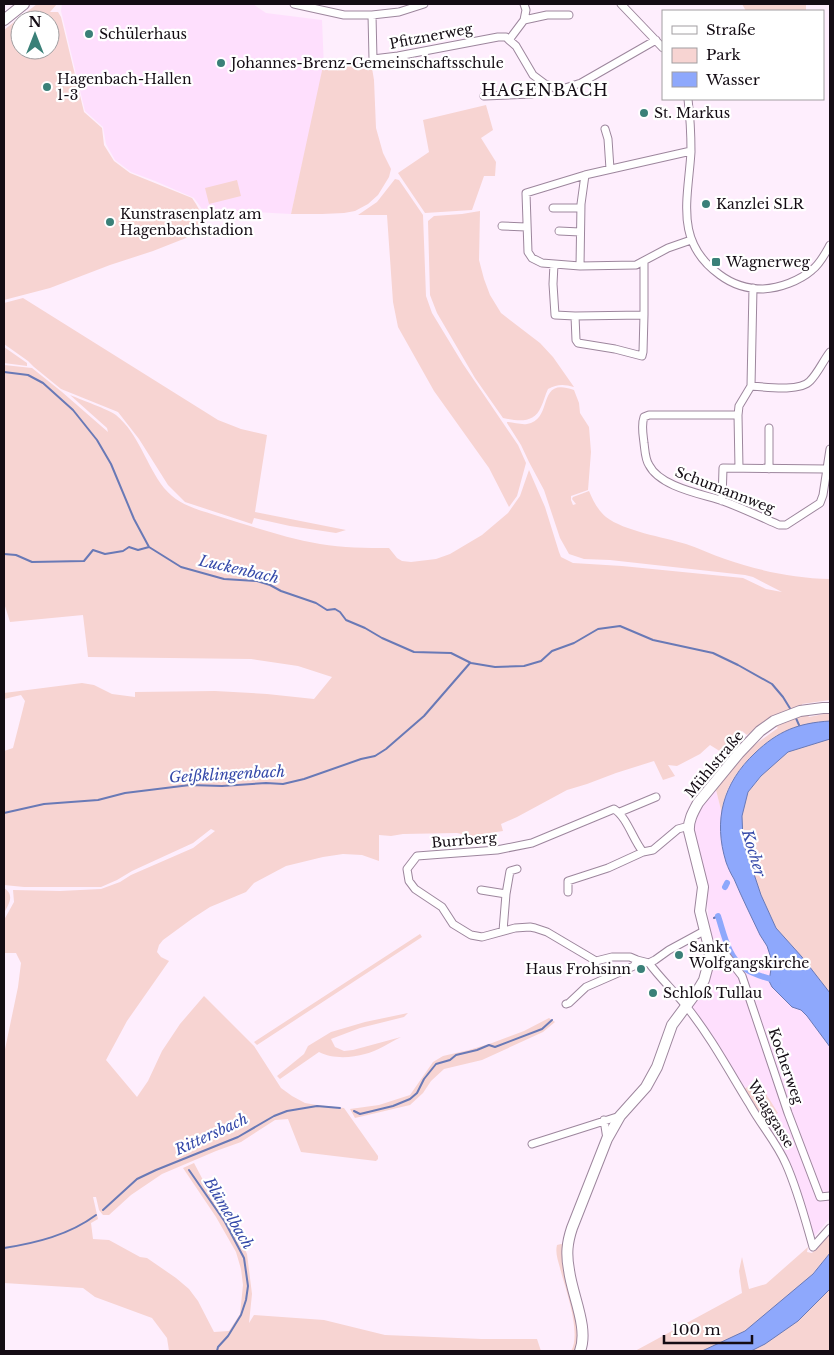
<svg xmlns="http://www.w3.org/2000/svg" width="834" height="1355" font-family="'Libre Baskerville',serif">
  <rect width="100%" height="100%" fill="#feeefd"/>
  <path fill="#fedffd" d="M62,4H253L266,13L322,20L324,68L291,214L202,209L194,198L155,181L131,172L115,160L106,144L103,127L85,111L61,11Z
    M715,786L722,814L721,825L726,863L760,935L767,946L771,958L772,965L769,981L772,987L792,1007L801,1010L807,1016L830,1048V1218L813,1238L789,1162L688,1007L711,966L707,930L709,927L706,888L693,825L694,811Z"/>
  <path fill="#f7d4d2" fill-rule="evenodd" d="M37,4H57L50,12H58L61,17L84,112L102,128L104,145L114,161L130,173L192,198L196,204L205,220L186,238L153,251L110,265L50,288L4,300V30ZM28,17L29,20H50V50H20V20H28Z
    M742,4H806V11H746Z
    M371,62L374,80L376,128L383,153L391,169L389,177L378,195L368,204L355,211L344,213L322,214H291L323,66Z
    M486,105L493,130L481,138L496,162L495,176H484L472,210L425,213L398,173L429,152L423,120Z
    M395,179L399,180L423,215L426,296L432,313L463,364L518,445L526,463L517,496L509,507L489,468L434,391L398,327L393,302L387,215H358L377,202Z
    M237,180L241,196L209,204L205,188Z
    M480,211L479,260L484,279L490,295L501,313L540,343L553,357L574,387C564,384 557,384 548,389C545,395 544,401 541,407C534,424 518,421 503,418L475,378L437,313L430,295L428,221L434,216L462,214Z
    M23,298L218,420L241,429L267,435L255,512L346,530L336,533L290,526L254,518L252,524L185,502L168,485L139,439L118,412L61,389L34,367L28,361L4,344V303Z
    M4,347L27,363V366L4,363Z
    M4,365L32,368L62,392L108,432L107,428L70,395C82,400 107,409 116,415C139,434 146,465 164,488C179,506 200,510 221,517C254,527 286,538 320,544C343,548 366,548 389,548L397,558L402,561L411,562L436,559L450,554L482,535L508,513L520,496L529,470L545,507L559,552L561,557L573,563L622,566L743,578L766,589L782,592L753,577L745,575L610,560L584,559L569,554L560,538L544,490L529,462L521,445L507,423V422C513,422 521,425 527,424C555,419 535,376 574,390L579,403L580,413L589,427L591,452L588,490L571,496V500L573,505L576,504L572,499L573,497L589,491C593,501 598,510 606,517C624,531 663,537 686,544C699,548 712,555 725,559C760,571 793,578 830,579V700L802,704V706L809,717L824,714H830V993L802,957L776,928L761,895L742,841V816L748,792L761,777L777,735C752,753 723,780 722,814L715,786L753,746L778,728L766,720L747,735L742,731L726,755L710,745L700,754L677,766L668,765L675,776L663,780L654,761L616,773L587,784L567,790L517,817L501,824L503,831L471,836L457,833L403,834L391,836L379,835V861L362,855L343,854L323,857L286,866L254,883L246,892L210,907L193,918L163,940L159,945L157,952L161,957L169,961L127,1021L106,1060L137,1097L148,1081L162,1051L180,1024L204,996L254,1046L281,1088L292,1096L305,1103L317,1105L344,1108L378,1156V1159L376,1161L301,1152L288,1119L275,1120L241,1142L216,1151L162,1174L131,1195L109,1215H103L99,1210L96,1197H93L98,1219L91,1223L93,1239L109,1240L140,1257L147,1258L176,1278L189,1289L198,1301L214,1332L229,1331L240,1314L243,1285L241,1269L236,1252L216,1217L183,1168L194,1163L214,1201L238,1235L247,1254L252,1294L249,1323L254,1315L324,1320L385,1335L482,1339H537L541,1351H169L167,1338L152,1318L95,1297L83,1288L4,1283V1054L18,987L21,963L16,953H4V920L14,902L13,890L60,891L101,889L120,882L131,875L193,848L215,831L211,829L193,843L132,871L117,880L101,887H24L4,885V751L13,748L25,701L21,695L4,699V693L82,683L94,685L112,694L135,697V692L215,691L267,694L314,699L332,677L298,666L251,659L88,657L83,615L10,622L4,603Z
    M4,888C15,895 9,904 4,913Z
    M420,934L422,937L257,1045L254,1042Z
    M408,1013L404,1017L360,1028L331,1039L335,1047L344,1051L353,1050L401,1037C389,1043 377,1051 365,1054C351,1058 332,1059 319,1052L280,1079L277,1076L304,1054L308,1046L331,1032L365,1022Z
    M549,1018L555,1022L543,1032L482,1060L444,1069L431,1081L423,1093L410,1105L355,1118L350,1109L379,1105L410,1095L433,1062L443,1056L469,1050L492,1043L524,1031Z
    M758,1081L778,1113L764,1119L744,1089Z
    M830,1232V1253L809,1278L830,1286V1351H635L742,1293L739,1271L742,1257L749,1289L766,1284L808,1247L807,1252L812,1253Z
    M561,1244L564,1245L579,1327L576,1351H571C582,1333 565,1288 560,1268C558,1260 555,1253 557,1245Z"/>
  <path fill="#8ea8fc" stroke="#6979b6" d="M830,721V739L788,752L761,776L748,792L742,816L743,841L761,895L776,928L802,957L830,993V1047L807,1016L801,1010L792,1007L772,987L769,981L771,969V958L767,946L760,935C751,916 742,898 734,879C731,874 728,868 726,862C713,820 723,783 755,753C778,731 798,723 830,721Z
    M830,1253V1289L798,1321L765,1344L751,1351H702L745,1331L813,1274Z"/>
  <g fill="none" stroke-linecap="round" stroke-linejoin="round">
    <path stroke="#6979b6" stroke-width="2" d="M4,372L28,375L43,383L73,410L97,440L111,464L134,519L149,547L181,567L224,579L257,581L270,585L281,591L316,603L327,610L335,609L340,612L346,620L365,628L382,638L414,652L451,653L471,663L495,667L524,666L541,661L552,651L574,643L598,629L620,626L653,640L713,653L738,665L772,684L783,697L791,710
      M4,554L16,555L32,562L84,561L93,550L105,554L123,551L129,547L138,550L149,547
      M795,716L799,725
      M4,813L44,804L98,800L125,793L190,785L222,786L266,783L283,784L304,779L361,759L375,756L386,749L424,716L470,663
      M714,918L718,916
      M354,1111L360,1114L393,1106L410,1099L417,1093L424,1079L436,1064L450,1060L456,1055L477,1050L489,1045L495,1047L542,1029L552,1020
      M189,1170L225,1222L244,1258L248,1286L246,1300L241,1315L228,1336L218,1347L217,1351
      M103,1210L137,1179L156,1170L238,1137L274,1116L287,1111L317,1106L340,1108
      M4,1248C36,1243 69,1235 96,1215"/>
    <path stroke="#8ea8fc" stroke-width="6" d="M725,887L727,883
      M718,916C724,934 728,957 744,968C753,975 767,978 778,981"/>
    <defs>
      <path id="street" d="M294,4L344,15H372L399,12L424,4
        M621,4L663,48
        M372,15L373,59L398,56L498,37H506L509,40L516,46L533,75L545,84L555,88H565L581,83L656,40
        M524,20L526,10L524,4
        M509,40L524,20L547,15H569
        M484,96L532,94L536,93L545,84
        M688,99C690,116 691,135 691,152C688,200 674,242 720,275C732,284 747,289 763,289C780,288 799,281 812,270C820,264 825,254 830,245
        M605,129L608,139L610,169
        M691,151L585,175L526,193L528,252L532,258L542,263L580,266L636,265L668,248L691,240
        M553,208H581
        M502,226L526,227
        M559,231L580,232
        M554,264L553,284L555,315L575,316L644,315V261
        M580,266L581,204L585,175
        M575,316L576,340L578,343L615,349L642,356L643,352L644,315
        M751,386C765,387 800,392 810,381C818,373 823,361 830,352
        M738,415H649L644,417C641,425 643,434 644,443C645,450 645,459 649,465C660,487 702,494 723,501C742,508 761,517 779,525H786L820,503L823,495L830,449
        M739,468L738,415L739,406L751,386L753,288
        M769,469V428
        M722,501L723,468L827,469
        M620,812L656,797
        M689,826L678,829L653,850L643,852C633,840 627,817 614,809L532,843L497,850L417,856L407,869L409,881L415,889L442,907L453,924L471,935L482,937L515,928L530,927L535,928L547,932L596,961L612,957H630L637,960L649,963L655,960L669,950L704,931
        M481,890L506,894L503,931
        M568,892V881L608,868L643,852
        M506,894L510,871L517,869
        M709,947L725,954L742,976L788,1113L820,1197L830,1196
        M649,963C660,978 674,991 686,1006C711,1037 729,1071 750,1105C761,1125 777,1143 786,1164C798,1191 805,1219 813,1247
        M566,1004L569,1003L586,987L634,966L637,960
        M604,1120L607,1139
        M532,1144L620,1116
        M813,1247L830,1228"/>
      <path id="secondary" d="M4,20L24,4
        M580,1351C589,1328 572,1295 569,1270C566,1254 567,1243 572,1228L607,1139L620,1116L646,1087L657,1067L672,1025L698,990L704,980L707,969L710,959L709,947L700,911L703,887L689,831C688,821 693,812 698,803L739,753L760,731L774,721L800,711L823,708H830"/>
    </defs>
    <use href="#street" stroke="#9d869d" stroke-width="9"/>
    <use href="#secondary" stroke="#9d869d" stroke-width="12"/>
    <use href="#street" stroke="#fff" stroke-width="7"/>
    <use href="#secondary" stroke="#fff" stroke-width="10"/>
  </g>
  <g fill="#3a8078" stroke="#fff" stroke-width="2">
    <circle cx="89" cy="34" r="5"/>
    <circle cx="221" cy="63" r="5"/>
    <circle cx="47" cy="87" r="5"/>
    <circle cx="644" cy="113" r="5"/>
    <circle cx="706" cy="204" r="5"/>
    <circle cx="110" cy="222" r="5"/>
    <rect x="711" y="257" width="10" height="10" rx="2.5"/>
    <circle cx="679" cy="955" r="5"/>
    <circle cx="641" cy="969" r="5"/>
    <circle cx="653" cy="993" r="5"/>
  </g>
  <g text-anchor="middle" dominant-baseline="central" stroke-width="4.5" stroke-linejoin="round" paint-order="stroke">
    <g font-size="14" fill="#140c14" stroke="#fff" text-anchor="start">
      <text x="99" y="34">Schülerhaus</text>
      <text x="231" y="63">Johannes-Brenz-Gemeinschaftsschule</text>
      <text x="57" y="79">Hagenbach-Hallen<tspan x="57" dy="16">1-3</tspan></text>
      <text x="654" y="113">St. Markus</text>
      <text x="716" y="204">Kanzlei SLR</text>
      <text x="120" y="214">Kunstrasenplatz am<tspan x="120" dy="16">Hagenbachstadion</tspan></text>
      <text x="726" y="262">Wagnerweg</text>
      <text x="689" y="947">Sankt<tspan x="689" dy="16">Wolfgangskirche</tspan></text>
      <text x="631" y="969" text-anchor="end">Haus Frohsinn</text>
      <text x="663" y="993">Schloß Tullau</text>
    </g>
    <g font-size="14" fill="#140c14" stroke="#fff">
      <text transform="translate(431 36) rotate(-11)">Pfitznerweg</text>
      <text transform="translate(725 490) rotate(21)">Schumannweg</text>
      <text transform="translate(714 764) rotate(-50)">Mühlstraße</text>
      <text transform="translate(464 840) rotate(-5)">Burrberg</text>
      <text transform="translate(786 1066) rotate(71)">Kocherweg</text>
      <text transform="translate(771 1114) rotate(59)">Waaggasse</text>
    </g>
    <g font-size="15" font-style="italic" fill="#3549a9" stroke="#fff">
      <text transform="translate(239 569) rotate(13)">Luckenbach</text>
      <text transform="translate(227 774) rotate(-3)">Geißklingenbach</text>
      <text transform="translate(754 853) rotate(73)">Kocher</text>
      <text transform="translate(211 1134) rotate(-25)">Rittersbach</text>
      <text transform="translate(229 1213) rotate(59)">Blümelbach</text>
    </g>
    <g font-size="16" letter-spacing="1" fill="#140c14" stroke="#fff">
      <text x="545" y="90">HAGENBACH</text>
    </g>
  </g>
  <rect width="834" height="1355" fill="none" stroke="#140c14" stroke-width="10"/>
  <rect x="662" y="10" width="162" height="90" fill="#ffffff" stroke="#a19ea1"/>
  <rect x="672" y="26" width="25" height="8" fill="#ffffff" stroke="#a19ea1"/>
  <text x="706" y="35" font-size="15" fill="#140c14">Straße</text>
  <rect x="672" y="48" width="25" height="15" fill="#f7d4d2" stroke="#a19ea1"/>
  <text x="706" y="60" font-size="15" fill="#140c14">Park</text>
  <rect x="672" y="72" width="25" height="15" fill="#8ea8fc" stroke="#a19ea1"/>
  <text x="706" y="85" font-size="15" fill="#140c14">Wasser</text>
  <g transform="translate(35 35)"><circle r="24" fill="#ffffff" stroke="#a19ea1"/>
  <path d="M0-4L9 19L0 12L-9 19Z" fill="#3a8078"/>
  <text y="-8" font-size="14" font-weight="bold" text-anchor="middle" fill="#140c14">N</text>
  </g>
  <path d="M664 1335v8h88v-8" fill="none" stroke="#140c14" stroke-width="2.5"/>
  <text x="672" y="1335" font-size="15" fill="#140c14" stroke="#ffffff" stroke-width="4" paint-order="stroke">100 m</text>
</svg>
